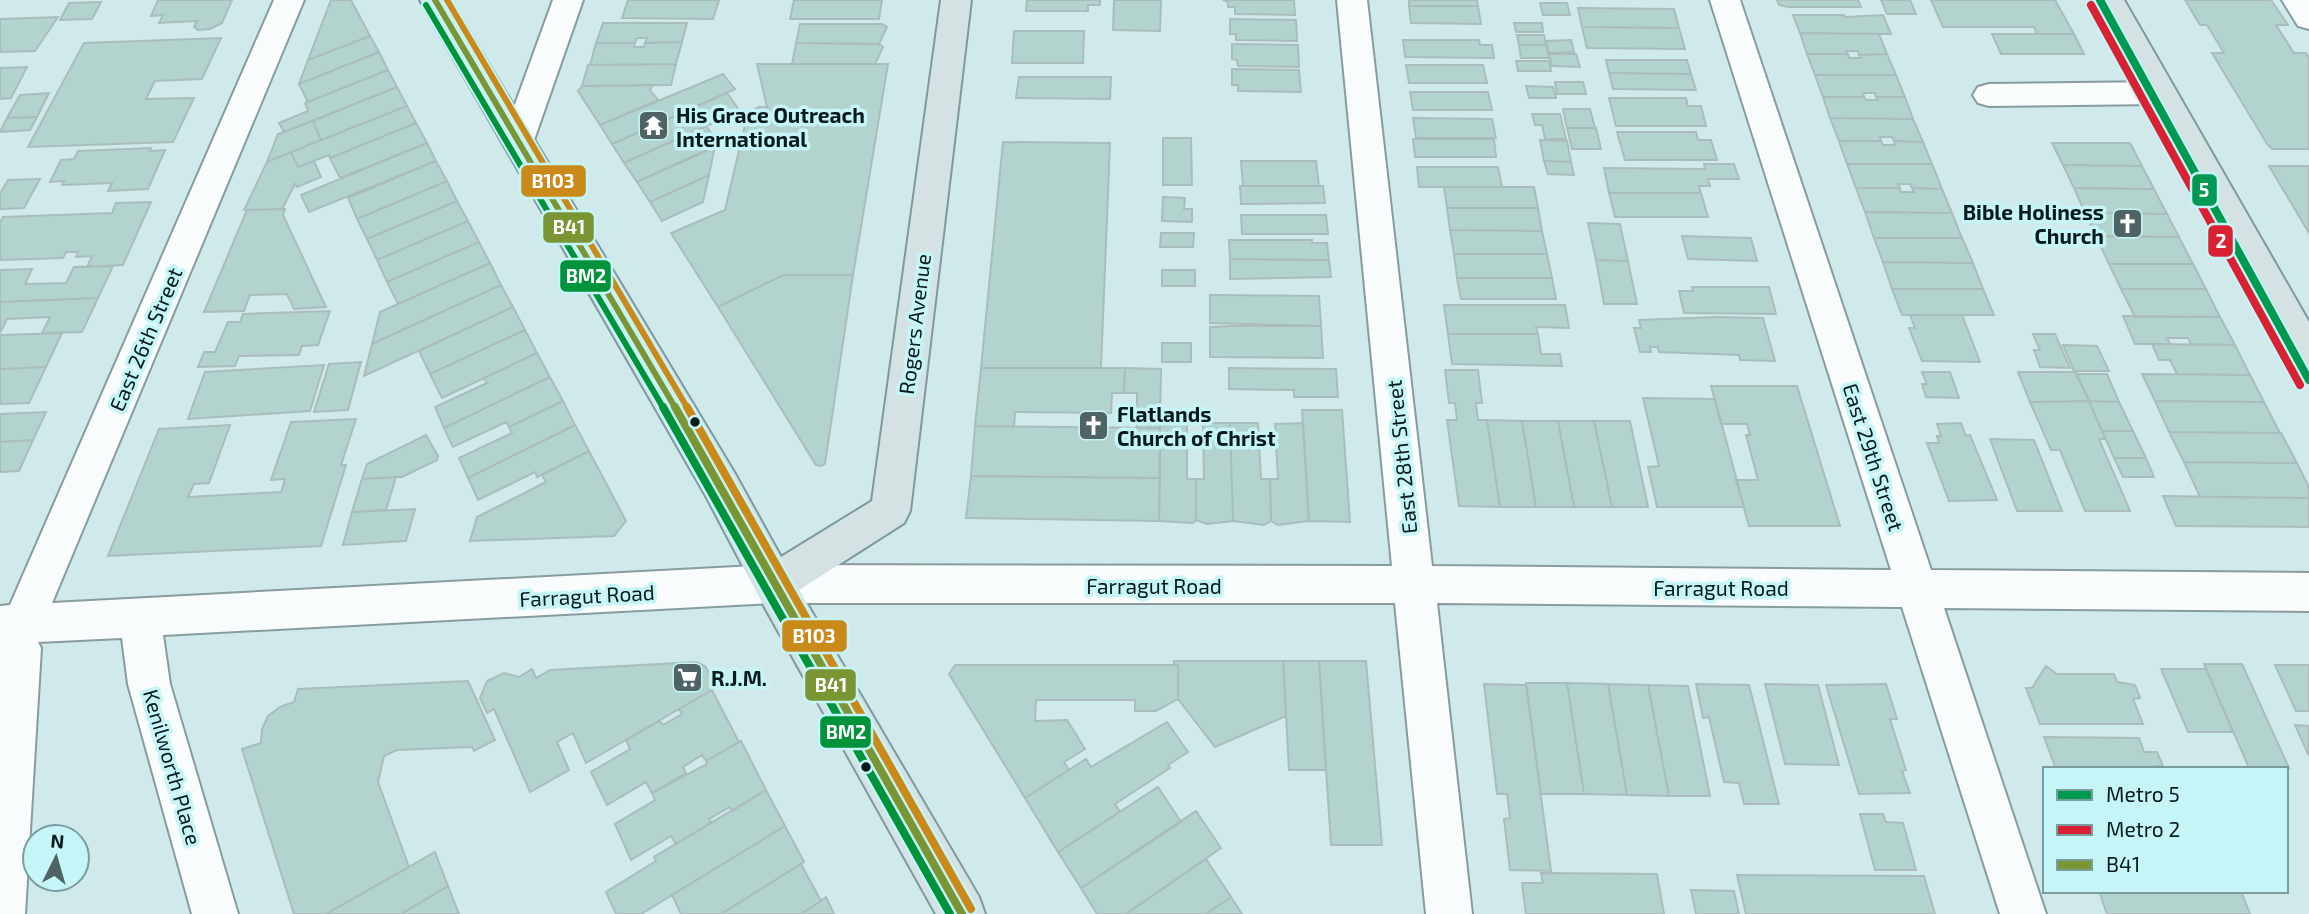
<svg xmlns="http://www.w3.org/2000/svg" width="2309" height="914" font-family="'Exo 2',sans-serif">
  <rect width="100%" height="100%" fill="#d0eaec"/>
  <path fill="#b3d3ce" stroke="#aabdbc" stroke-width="2" d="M158,0H232L222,23L210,29L198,30L194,27L197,21L159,23L163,15L151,16Z
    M331,0H351L370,36L308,60Z
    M628,0H719L713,19L622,18Z
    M794,0H882L879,19H790Z
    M1027,0H1100V5H1088V11H1026Z
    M1114,0H1161L1160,31L1113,30Z
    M1223,0H1294L1295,15L1235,14V7H1228V2Z
    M1409,0H1477L1478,6H1409Z
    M1777,0H1858L1861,7H1788L1779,5Z
    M1881,0H1910L1916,14H1887Z
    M1931,0H2055L2074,34H2037L2034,27H1943Z
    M2185,0H2271L2288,25H2276L2294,53H2306L2309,58V149H2272L2267,144L2212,53H2224L2207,25H2200Z
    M101,2L92,19L60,20L69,3Z
    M1540,3H1567L1570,15H1543Z
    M1409,6H1478L1481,24L1411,23Z
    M1578,8L1674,9L1679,28L1582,27Z
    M1793,15H1844L1845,17L1883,15L1891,34L1800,33Z
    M58,17L35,51L0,52V19Z
    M1230,19L1296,20L1297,41L1236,40V34H1230Z
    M603,23H687L682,42L645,43L647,38H637L635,43H596Z
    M1514,23H1542L1543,32H1516Z
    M800,24H882L887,27L879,44L796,43Z
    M1582,27L1679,28L1685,49L1587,48Z
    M1014,31H1084L1083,63H1012Z
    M1800,33L1879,34L1887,54L1859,55L1858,51H1846L1848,54H1807Z
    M1992,34H2074L2084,54H2001Z
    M1517,35H1544L1546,45H1519Z
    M370,36L379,52L299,84L308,60Z
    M221,38L202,79L155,81L146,99L194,98L173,142L28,147L84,43Z
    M1403,40H1479L1480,45H1492L1494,58L1405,57Z
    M1571,40L1574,52L1549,53L1546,41Z
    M682,42L676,64L590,65L596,43H635L634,47H644L645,43Z
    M796,43L879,44L883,47L875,64H792Z
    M1232,44L1298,45L1299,67L1238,66L1237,60L1232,59Z
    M1519,45H1546L1549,58H1521Z
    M379,52L388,70L308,102L299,84Z
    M1549,54H1576L1580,67L1552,66Z
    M1807,54H1848L1849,58H1861L1859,55L1887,54L1896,75H1815Z
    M1606,60H1687L1691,74L1609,73Z
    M1516,61H1549L1551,71H1518Z
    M676,64L671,85L582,86L588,65Z
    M757,64H888L853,275H783L718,307L671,233L725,210L748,112L759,107H767Z
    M1406,65H1483L1487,83H1409Z
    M27,67L11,98L0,99V68Z
    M1232,69L1299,70L1301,92L1238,91V85H1232Z
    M388,70L397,87L284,132L279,123L308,111L305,103Z
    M1609,73L1691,74L1696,90L1613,89Z
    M723,74L735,89L612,144L600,125Z
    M1815,75H1896L1905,97H1876L1875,93H1863L1864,97H1823Z
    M1019,77H1111L1110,99L1016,98Z
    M1555,82H1583L1586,94H1557Z
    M653,85L650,90L658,100L600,125L578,91L582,86Z
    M1526,86L1553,87L1556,98H1529Z
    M397,87L407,106L321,140L313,121Z
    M1410,92H1488L1492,110H1413Z
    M49,93L37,117L7,118L20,95Z
    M727,93L740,111L624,163L612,144Z
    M1823,97H1864L1866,100H1878L1876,97H1905L1913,119L1830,118Z
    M1609,98H1686L1688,106H1701L1706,126H1616Z
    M407,106L416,123L330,158L329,155L298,167L291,152Z
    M1563,109H1590L1595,128H1567Z
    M1532,114H1560L1566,139H1545L1542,125H1535Z
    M37,117L30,130L0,132L7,118Z
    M1413,118L1492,119L1496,138H1416Z
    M1830,118L1913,119L1923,142L1894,141L1892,137H1880L1881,141H1839Z
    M313,121L321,140L267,162L278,134Z
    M416,123L427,143L340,178L330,158Z
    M706,126L720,145L637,182L624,163Z
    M1567,128H1596L1601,149H1572Z
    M1617,132H1696L1698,140H1711L1717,160H1625Z
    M1163,138H1191L1192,185H1163Z
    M1413,139H1494L1496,157H1415Z
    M1540,140L1567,141L1571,162L1544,161Z
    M1839,141H1881L1883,145H1895L1894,141L1923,142L1932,164H1847Z
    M1003,142L1110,143L1101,368H981Z
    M427,143L436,161L309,212L301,195Z
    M2052,143H2130L2142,166L2063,165Z
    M715,146L709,175L650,202L637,182Z
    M151,148L150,151L165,150L148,189L108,191L112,183L62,185L64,181L50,182L61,160L74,159L78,151Z
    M291,152L298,167L314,161L321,177L297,187L295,184L282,209L244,210L267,162Z
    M436,161L447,181L357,219L348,198Z
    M1241,161H1316L1319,186H1243Z
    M1544,161L1571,162L1574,175L1548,174Z
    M1704,164H1734L1739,179H1708L1710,186H1699L1701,193H1609L1604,168L1705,169Z
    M1847,164H1932L1942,189L1912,188L1910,184H1898L1900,188H1856Z
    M2063,165L2142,166L2154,189L2074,188Z
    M2269,166H2309V233Z
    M1417,167H1498L1502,187H1419Z
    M709,175L703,202L662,221L650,202Z
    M40,179L24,208L0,209V194L8,180Z
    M447,181L457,201L367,239L357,219Z
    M1240,186H1323L1325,203L1241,204Z
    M1444,187H1534L1538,208H1447Z
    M1856,188H1900L1901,192H1914L1912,188L1942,189L1952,213L1865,212Z
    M2074,188L2154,189L2167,214L2085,213Z
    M1609,193H1701L1708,217H1615Z
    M1163,197L1185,198L1184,209H1192V222L1162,221Z
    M457,201L468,221L377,260L367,239Z
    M151,202L123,265L87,267L92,256L76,257L78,252H66L63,258L0,260V223L3,217L112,213L116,203Z
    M1447,208H1538L1542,231L1450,230Z
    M285,209L283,215L326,307L294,309L287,294L250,295L244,311L204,312L247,210Z
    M1865,212L1952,213L1962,238H1874Z
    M2085,213L2167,214L2179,237L2096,236Z
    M1241,215H1326L1328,234H1242Z
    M468,221L479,242L387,282L377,260Z
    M1588,223L1620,224L1628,261L1596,260Z
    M1450,230L1542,231L1547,254H1454Z
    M1161,233H1194L1193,247H1160Z
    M1682,236L1751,238L1757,261L1688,259Z
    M2096,236L2179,237L2193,264H2109Z
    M1874,238H1962L1973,263L1883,262Z
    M1229,240H1312V243H1327L1329,260L1230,259Z
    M479,242L490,263L398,304L387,282Z
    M1454,254H1547L1552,278H1457Z
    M1230,259L1329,260L1331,277L1230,279Z
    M1596,260L1628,261L1637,304H1604Z
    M1883,262L1973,263L1983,289H1892Z
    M490,263L501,285L372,344L380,312Z
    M2109,264H2193L2206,289H2121Z
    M113,266L98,298L0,302V270L32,269L25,284L66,283L74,267Z
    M1162,270H1195V286H1162Z
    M783,275H853L825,464L821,466L816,465L718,307Z
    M1457,278H1552L1556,299H1461Z
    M501,285L513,307L364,376L372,344Z
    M1692,287H1769L1776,314L1684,313L1679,291H1693Z
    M1892,289H1983L1994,315H1902Z
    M2121,289H2206L2220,317H2135Z
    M1210,295L1319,296L1321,326L1210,323Z
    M98,298L82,332L42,333L50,317L7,319L0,333V302Z
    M1444,305H1565L1569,328L1536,327L1538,334H1448Z
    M513,307L525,330L430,374L419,351Z
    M330,311L318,345L302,346L299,355L239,356L235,366L198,367L204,352H215L228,322H240L243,314Z
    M1910,315H1962L1980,362L1922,361L1909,328H1915Z
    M2123,316L2220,317L2235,345L2191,344L2188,338H2167L2170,344H2135Z
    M1719,317L1763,318L1775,361L1740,360L1739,355L1659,352L1658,347H1650L1651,352H1640L1634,328H1641L1639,320Z
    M1233,326H1321L1323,358L1210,357V327Z
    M525,330L537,353L442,398L430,374Z
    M62,333L46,367L0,369V335Z
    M1448,334H1538L1541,354H1560L1562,366L1452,364Z
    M2033,334H2055L2070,368L2040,367L2034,350H2040Z
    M1162,343H1191V362H1162Z
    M2152,344L2235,345L2250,375L2177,374L2170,360H2159Z
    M2063,345L2097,346L2109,371H2074Z
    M537,353L550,377L444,428L435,407L487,383L484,378Z
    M361,362L348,410L314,412L329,364Z
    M324,365L310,411L188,419L205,372Z
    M46,367L29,403L0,404V369Z
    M981,368H1125L1124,393H1112L1111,413L1015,412L1014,427L975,426Z
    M1125,368L1161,369L1160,428H1137V393H1124Z
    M1229,368L1336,369L1338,397H1294V390L1229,389Z
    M1445,370H1478L1482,403H1476L1478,420H1487L1500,507L1459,506L1447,420H1457L1455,403H1449Z
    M1922,372H1950L1959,398L1926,397L1922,384H1927Z
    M2018,372H2076L2089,401L2030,402Z
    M2076,374H2107L2119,402L2089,401Z
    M2142,374L2250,375L2264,402L2155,401Z
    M550,377L563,401L509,427L506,422L453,447L444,428Z
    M1711,386H1797L1840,526H1749L1736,480H1758L1746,435H1750L1747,424H1721Z
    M1643,398L1715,399L1744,507H1657L1648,467L1659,466Z
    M563,401L575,425L468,478L459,458L512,433L509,427Z
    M2089,401L2105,438L2099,439L2130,511H2085L2060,450H2051L2030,402Z
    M2089,401L2119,402L2133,431H2102Z
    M2155,401L2264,402L2280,433L2169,432Z
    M1302,410H1342L1350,522L1309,521Z
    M46,412L33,440L0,442V414Z
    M356,419L341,465H346L321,546L108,556L159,429L230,425L209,483L194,484L188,497L281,492L285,479L271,480L291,422Z
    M1487,420L1522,421L1536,507H1500Z
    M1522,421H1558L1574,507H1536Z
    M1558,421H1594L1612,507H1574Z
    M1594,421H1630L1648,507H1612Z
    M1160,423H1187V479H1196V520L1193,523L1159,521Z
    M1203,423H1230L1233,521L1207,524L1196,520V479H1204Z
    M1230,423H1258L1261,479H1270L1271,521L1264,525L1233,521Z
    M1303,423L1309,521L1278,525L1271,521L1270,479H1278L1275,424Z
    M1961,423L1966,436L1970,435L1997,500L1949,501L1927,443H1939L1937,436H1941L1937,424Z
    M575,425L589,451L537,477L535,472L478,500L468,478Z
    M975,426L1160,428V478L971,476Z
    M2102,431H2133L2146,458H2114Z
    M2169,432L2281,433L2297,463L2184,462Z
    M426,435L438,456L437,460L402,477L362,479L367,464Z
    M1990,439L2034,440L2062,511H2017Z
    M33,440L19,471L0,472V442Z
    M589,451L626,521L614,536L470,541L477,517L546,482L542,475Z
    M2114,458H2146L2154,477H2123Z
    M2184,462L2297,463L2309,487V498L2200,497Z
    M971,476L1160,478L1159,521L966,518Z
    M396,477L386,510L352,512L362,479Z
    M2163,496L2309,498V527L2176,526Z
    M415,509L406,541L343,545L352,512Z
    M1174,661H1283L1286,716L1215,747L1178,699V665H1174Z
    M1283,661H1319L1326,770H1289Z
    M1319,661H1366L1382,845H1331Z
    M696,662L705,666L717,687L586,763L573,733L557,742L569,770L530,792L494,709L487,713L480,698L487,681L504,673L519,677L532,669L536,678L550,670Z
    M2204,664H2242L2289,768H2249Z
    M955,665H1178V699L1156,711H1135V700H1036L1035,721L1067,720L1085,749L1064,762L1069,770L1025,798L949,674Z
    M2275,665H2309V711H2296Z
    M2046,666L2057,674H2114L2117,682L2135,685L2140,698L2133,699L2143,724H2040L2026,688H2032Z
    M2161,669H2206L2233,732H2188Z
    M468,681L495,740L474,751L472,747L397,750L384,756L378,782L409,867L326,914H294L242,749L261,743L262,729L268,716L280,707L294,702L298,689Z
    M1526,683H1567L1584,794H1541Z
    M1567,683L1608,684L1627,795L1584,794Z
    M1484,684L1526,685L1551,871L1510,870L1504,819L1510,818L1507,794H1497Z
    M1608,684L1648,685L1669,796L1627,795Z
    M1696,684L1749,685L1779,804H1744L1739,783L1724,782L1709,717L1703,718Z
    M1765,684L1818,685L1839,765L1785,764Z
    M1886,684L1897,719H1890L1906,770L1902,771L1910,793L1859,794L1826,685Z
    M1648,685L1688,686L1710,796H1669Z
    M712,690L739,742L706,761L702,755L683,767L686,773L652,793L646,782L607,805L591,772L630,749L626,740L660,721L663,725L682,714L679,709Z
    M1167,722L1188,752L1168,765L1170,768L1115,804L1120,812L1058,852L1025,798L1086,759L1091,767Z
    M2295,725L2309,726V756Z
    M2044,737L2139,738L2144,752H2157L2163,766H2155L2156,769H2056Z
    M741,741L766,790L732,811L730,807L709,819L711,823L676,844L671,836L631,860L615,824L655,800L652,793L707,764L706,761Z
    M1158,787L1181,822L1081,888L1058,852Z
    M766,790L785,826L641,914H616L606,892L656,861L654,857Z
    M1196,811L1221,848L1126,914H1097L1081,888Z
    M1860,814H1883L1886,822L1903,823L1916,870H1875Z
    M785,826L804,862L721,914H681L672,895Z
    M435,852L448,886L401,914H326Z
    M1206,859L1231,897L1206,914H1126Z
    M801,864L821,901L801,914H721Z
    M1541,873L1657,874L1664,914H1526L1522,883H1543Z
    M1737,875L1924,876L1935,914H1746Z
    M448,886L459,914H401Z
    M1691,890L1734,891L1739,914H1696Z
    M2099,891H2241L2250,914H2107Z
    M826,897L834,914H801L821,901Z
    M1231,897L1242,914H1206Z"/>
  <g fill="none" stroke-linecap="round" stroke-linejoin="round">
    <defs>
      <path id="minor" d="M274,0H304L52,603L773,565L1392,566L1337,0H1367L1432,566L1891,570L1710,0H1740L1931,570L2309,573V611L1944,608L2046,914H2000L1902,607L1437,603L1472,914H1426L1395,603H773L163,635L170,684L238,914H192L128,684L122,638L38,642L41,648L25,914H0V606L10,605Z
        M553,0H583L534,140L530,148L518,152L506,148L502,140Z
        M2282,0H2309V29L2298,26Z
        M2160,82L2171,85L2176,93L2171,101L2160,104L1989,106L1978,103L1973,95L1978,87L1989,84Z"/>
      <path id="major" d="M420,0H450L734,472L781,557L872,501L941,0H971L910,511L904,523L799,590L979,897L985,914H936L759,597L706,496Z
        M2094,0H2124L2309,322V370L2296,366Z"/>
    </defs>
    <use href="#minor" stroke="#889c9e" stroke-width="4"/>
    <use href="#major" stroke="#7d9aa1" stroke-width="4"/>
    <use href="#minor" fill="#f8fcfc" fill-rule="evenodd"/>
    <use href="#major" fill="#d4e2e4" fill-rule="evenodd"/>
    <defs>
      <path id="bus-1-far1" d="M435,0L676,409"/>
      <path id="bus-1" d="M675,407L962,914"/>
      <path id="bus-2-far1" d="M426,5L664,409"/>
      <path id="bus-2" d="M663,407L950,914"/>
      <path id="bus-3-far1" d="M447,0L688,409"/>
      <path id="bus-3" d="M687,407L971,909"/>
    </defs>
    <use href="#bus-1-far1" stroke="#c5f5f7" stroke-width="10"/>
    <use href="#bus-1" stroke="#c5f5f7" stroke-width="13"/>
    <use href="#bus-2-far1" stroke="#c5f5f7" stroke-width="10"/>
    <use href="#bus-2" stroke="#c5f5f7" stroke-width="13"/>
    <use href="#bus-3-far1" stroke="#c5f5f7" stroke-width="10"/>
    <use href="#bus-3" stroke="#c5f5f7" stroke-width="13"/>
    <use href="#bus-1-far1" stroke="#799534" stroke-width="6"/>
    <use href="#bus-1" stroke="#799534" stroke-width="8"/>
    <use href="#bus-2-far1" stroke="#00933c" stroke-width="6"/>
    <use href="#bus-2" stroke="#00933c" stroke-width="8"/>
    <use href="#bus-3-far1" stroke="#ca8a1a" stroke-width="6"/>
    <use href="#bus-3" stroke="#ca8a1a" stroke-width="8"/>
    <defs>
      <path id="metro-1" d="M2100,0L2309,380"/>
      <path id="metro-2" d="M2091,5L2300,385"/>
    </defs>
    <use href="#metro-1" stroke="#c5f5f7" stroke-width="12"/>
    <use href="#metro-2" stroke="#c5f5f7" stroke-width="12"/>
    <use href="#metro-1" stroke="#009952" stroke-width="8"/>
    <use href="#metro-2" stroke="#d82233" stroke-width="8"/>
  </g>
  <defs>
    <symbol id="temple-square" viewBox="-11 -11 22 22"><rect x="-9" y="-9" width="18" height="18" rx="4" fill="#4f6365" stroke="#c5f5f7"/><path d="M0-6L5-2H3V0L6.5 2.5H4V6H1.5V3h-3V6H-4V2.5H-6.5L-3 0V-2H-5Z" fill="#fff"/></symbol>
    <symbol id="church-square" viewBox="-11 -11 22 22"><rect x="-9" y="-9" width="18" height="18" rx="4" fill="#4f6365" stroke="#c5f5f7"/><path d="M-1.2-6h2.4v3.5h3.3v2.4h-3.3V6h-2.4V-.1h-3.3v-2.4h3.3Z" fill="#fff"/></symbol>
    <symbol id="supermarket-square" viewBox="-11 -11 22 22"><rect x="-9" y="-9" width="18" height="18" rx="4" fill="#4f6365" stroke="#c5f5f7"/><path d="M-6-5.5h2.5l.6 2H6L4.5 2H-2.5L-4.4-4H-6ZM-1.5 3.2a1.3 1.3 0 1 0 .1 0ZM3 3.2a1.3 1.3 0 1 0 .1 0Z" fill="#fff"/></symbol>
  </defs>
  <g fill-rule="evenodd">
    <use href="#temple-square" x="636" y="108" width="35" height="35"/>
    <use href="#church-square" x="2110" y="206" width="35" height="35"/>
    <use href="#church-square" x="1076" y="408" width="35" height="35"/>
    <use href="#supermarket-square" x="670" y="660" width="35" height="35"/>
  </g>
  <g fill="#091b1c" stroke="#c5f5f7" stroke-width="2.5">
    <circle cx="695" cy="422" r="6"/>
    <circle cx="866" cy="767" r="6"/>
  </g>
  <g text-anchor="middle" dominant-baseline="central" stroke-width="7" stroke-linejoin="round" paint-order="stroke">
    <g font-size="21" font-weight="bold" fill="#091b1c" stroke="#c5f5f7" text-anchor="start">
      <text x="676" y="114">His Grace Outreach<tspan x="676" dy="24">International</tspan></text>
      <text x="2104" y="211" text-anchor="end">Bible Holiness<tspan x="2104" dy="24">Church</tspan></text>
      <text x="1117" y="413">Flatlands<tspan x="1117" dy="24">Church of Christ</tspan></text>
      <text x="711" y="677">R.J.M.</text>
    </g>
    <g font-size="21" fill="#091b1c" stroke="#c5f5f7">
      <text transform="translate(914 324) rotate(-83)">Rogers Avenue</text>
      <text transform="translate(145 339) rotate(-67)">East 26th Street</text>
      <text transform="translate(1401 457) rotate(-96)">East 28th Street</text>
      <text transform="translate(1874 457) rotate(72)">East 29th Street</text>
      <text x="1154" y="585">Farragut Road</text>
      <text x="1721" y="587">Farragut Road</text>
      <text transform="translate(587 595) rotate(-3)">Farragut Road</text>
      <text transform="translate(173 767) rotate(74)">Kenilworth Place</text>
    </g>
  </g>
  <g stroke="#c5f5f7" stroke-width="2.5">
    <rect x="520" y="164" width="67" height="34" rx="7" fill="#ca8a1a"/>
    <rect x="2191" y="173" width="27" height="34" rx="7" fill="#009952"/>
    <rect x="542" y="211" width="53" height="33" rx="7" fill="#799534"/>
    <rect x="2207" y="224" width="27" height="34" rx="7" fill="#d82233"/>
    <rect x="559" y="259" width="53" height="34" rx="7" fill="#00933c"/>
    <rect x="781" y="619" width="67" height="34" rx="7" fill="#ca8a1a"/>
    <rect x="804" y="668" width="53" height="34" rx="7" fill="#799534"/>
    <rect x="819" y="715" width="53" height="34" rx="7" fill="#00933c"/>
  </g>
  <g font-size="19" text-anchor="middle" font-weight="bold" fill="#fff">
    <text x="553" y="188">B103</text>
    <text x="2204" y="197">5</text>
    <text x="569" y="234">B41</text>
    <text x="2221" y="248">2</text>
    <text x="586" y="283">BM2</text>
    <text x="814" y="643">B103</text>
    <text x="831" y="692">B41</text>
    <text x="846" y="739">BM2</text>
  </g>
  <rect x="2043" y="767" width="245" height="126" fill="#c5f5f7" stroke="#7a9e9f" stroke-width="2"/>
  <rect x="2057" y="790" width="35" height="10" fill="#009952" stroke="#7a9e9f" stroke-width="2"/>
  <text x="2106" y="802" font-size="21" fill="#091b1c">Metro 5</text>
  <rect x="2057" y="825" width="35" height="10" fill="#d82233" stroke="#7a9e9f" stroke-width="2"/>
  <text x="2106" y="837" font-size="21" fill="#091b1c">Metro 2</text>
  <rect x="2057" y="860" width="35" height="10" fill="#799534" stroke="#7a9e9f" stroke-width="2"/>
  <text x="2106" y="872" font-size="21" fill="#091b1c">B41</text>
  <g transform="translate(56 858) rotate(5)"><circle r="33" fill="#c5f5f7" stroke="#7a9e9f" stroke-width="2"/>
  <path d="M0-5L12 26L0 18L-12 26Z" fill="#4f6365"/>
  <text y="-10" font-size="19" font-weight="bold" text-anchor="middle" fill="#091b1c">N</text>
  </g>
</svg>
